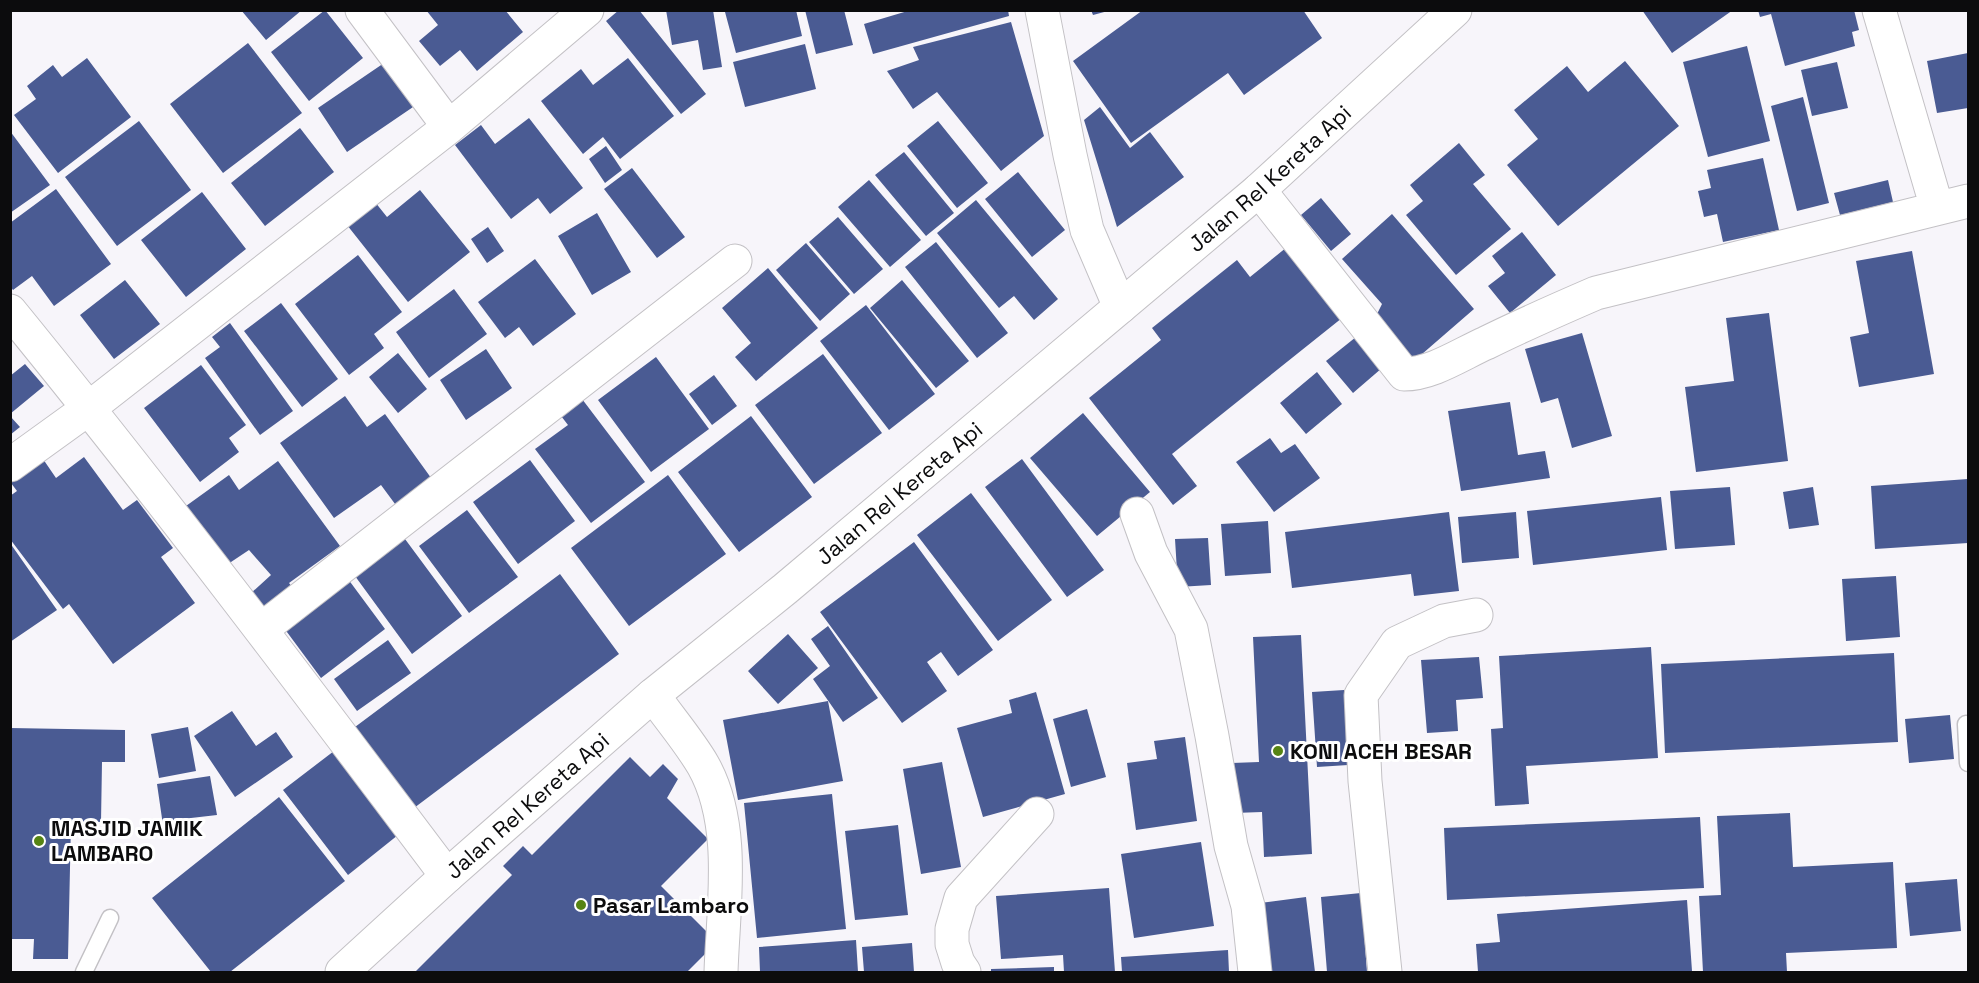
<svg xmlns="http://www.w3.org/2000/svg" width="1979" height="983" font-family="'Space Grotesk',sans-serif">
  <rect width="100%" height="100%" fill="#f7f5fa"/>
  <path fill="#4a5b93" d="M241,10H302L266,40Z
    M325,10L363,58L309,101L271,52Z
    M426,10H505L523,32L477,71L460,50L440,66L419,41L438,25Z
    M619,10H639L706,94L681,114L606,21Z
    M666,10H713L722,67L703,70L698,40L672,45Z
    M730,10H796L802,36L736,53L725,12Z
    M805,10H844L853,45L816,54Z
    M911,10H1008L1009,16L873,54L864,24Z
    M1091,10H1108V11L1093,15Z
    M1143,10H1303L1322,38L1244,95L1228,73L1131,143L1073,61Z
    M1642,10H1733L1672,53Z
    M1758,10H1854L1859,30L1852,32L1855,46L1785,66L1771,14L1760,17Z
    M1011,22L1044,136L1001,171L937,92L913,109L887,71L919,60L913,47Z
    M248,43L302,113L223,173L170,104Z
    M805,44L816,89L745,107L733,62Z
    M1747,46L1770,141L1708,157L1683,62Z
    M1968,53V108L1937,113L1927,61Z
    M87,58L131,117L58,173L14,115L36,99L27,86L53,65L62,77Z
    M628,58L674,116L620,159L603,137L583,154L541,101L581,69L593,85Z
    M387,61L416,105L347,152L318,108Z
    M1625,61L1679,126L1558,226L1507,165L1538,139L1514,110L1567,66L1588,92Z
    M1837,62L1848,108L1812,116L1801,70Z
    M1803,97L1829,203L1797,211L1771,106Z
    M1100,107L1130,148L1150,132L1184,177L1117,227L1084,120Z
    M529,118L583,188L550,214L538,198L511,219L455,145L481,125L495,144Z
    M139,121L191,190L117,246L65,177Z
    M938,121L988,183L957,208L907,146Z
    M300,128L334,172L265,226L231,183Z
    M10,131L50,185L10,213Z
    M1459,143L1485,175L1473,184L1511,229L1456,275L1406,215L1423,201L1410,185Z
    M606,146L622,170L605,183L589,159Z
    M904,152L954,213L926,236L875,175Z
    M1763,158L1779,230L1723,242L1717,214L1704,217L1698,191L1711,188L1707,170Z
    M632,168L685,237L657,258L604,189Z
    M1018,172L1065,230L1032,257L985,199Z
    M869,180L921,240L890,267L838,207Z
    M1888,180L1893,202L1840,215L1834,193Z
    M56,189L111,264L54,306L32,276L13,290L10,286V223Z
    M420,190L470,252L408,302L347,225L375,202L387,217Z
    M202,192L246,249L186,297L141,240Z
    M1321,198L1351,234L1331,251L1301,215Z
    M976,200L1058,299L1034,320L1014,296L999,308L937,233Z
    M597,213L631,272L592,295L558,236Z
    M1392,214L1474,309L1414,361L1376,316L1382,304L1342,259Z
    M838,217L883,269L854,294L809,242Z
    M488,227L504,251L487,263L471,239Z
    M1522,232L1556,275L1510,313L1488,286L1505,273L1492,256Z
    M936,242L1008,333L977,358L905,267Z
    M806,243L850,294L820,321L776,270Z
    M1287,247L1342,318L1172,454L1197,486L1173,505L1089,398L1161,340L1152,328L1237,260L1250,277Z
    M1912,251L1934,374L1859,387L1850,337L1869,333L1856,261Z
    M358,255L402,312L374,334L384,348L349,375L295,304Z
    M535,259L576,314L533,346L519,327L505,338L478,302Z
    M768,268L818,328L756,381L735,357L751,343L722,308Z
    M125,280L160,324L114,359L80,315Z
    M902,280L969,361L936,388L870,308Z
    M454,289L487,334L429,378L396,332Z
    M281,303L338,379L302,407L244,331Z
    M866,305L935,394L889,430L820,341Z
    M1769,313L1788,461L1696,472L1685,387L1734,381L1726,318Z
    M230,323L293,411L260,435L205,358L220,347L212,337Z
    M1582,333L1612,436L1572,448L1558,398L1541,403L1525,349Z
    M1356,337L1382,368L1353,393L1326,361Z
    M486,349L512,388L466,420L440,380Z
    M398,353L427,389L398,413L369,377Z
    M823,354L882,433L814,484L755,405Z
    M656,357L709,429L651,472L598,400Z
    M25,364L44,386L10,414V376Z
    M201,365L246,425L229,438L239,452L200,482L144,408Z
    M1317,372L1342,404L1306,434L1280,403Z
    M714,375L737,406L712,425L689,394Z
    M579,395L645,482L591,523L535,449L568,425L558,412Z
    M345,396L367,427L385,414L434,482L398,508L381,485L334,518L280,443Z
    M1510,402L1518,455L1545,451L1550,478L1461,491L1448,411Z
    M1083,413L1150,492L1097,536L1030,458Z
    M10,416L20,427L10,435Z
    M751,416L812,497L739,552L678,472Z
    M1270,438L1281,453L1295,444L1320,478L1274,512L1236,462Z
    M84,457L123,510L137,500L173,548L161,557L195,603L113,664L69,604L63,609L10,539V496L17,491L11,483L43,459L56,478Z
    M1022,459L1104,570L1067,597L985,487Z
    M530,460L575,521L518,564L473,502Z
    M278,461L340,546L289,583L296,592L265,615L250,594L271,575L249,550L228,564L186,506L229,475L239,490Z
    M668,475L726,554L629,626L571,548Z
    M1968,479V543L1875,549L1871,486Z
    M1730,487L1735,545L1675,549L1670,491Z
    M1813,487L1819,525L1789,529L1783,492Z
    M971,493L1052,600L998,641L917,535Z
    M1661,497L1667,550L1533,565L1527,511Z
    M467,510L518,577L469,613L419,546Z
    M1449,512L1459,591L1414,596L1411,574L1292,588L1285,532Z
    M1516,512L1519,558L1462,563L1458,517Z
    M1268,521L1271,573L1225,576L1221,524Z
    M1208,538L1211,585L1178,587L1175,539Z
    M405,539L462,616L412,654L355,576Z
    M914,542L993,650L958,676L941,652L927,662L947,691L902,723L820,612Z
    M10,543L57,610L10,642Z
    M560,574L619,654L414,808L355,727Z
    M1896,576L1900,637L1846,641L1842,579Z
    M348,579L385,629L321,678L284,628Z
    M828,626L878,698L843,722L813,679L830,666L811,639Z
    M788,634L818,668L778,704L748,671Z
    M1301,635L1312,854L1264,857L1262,812L1234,813L1232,763L1259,762L1253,637Z
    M388,640L411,673L357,711L334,679Z
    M1651,647L1658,758L1526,766L1529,804L1495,806L1491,729L1503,728L1499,656Z
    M1894,653L1898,742L1665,753L1661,664Z
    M1479,657L1483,698L1456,700L1458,731L1427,733L1421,660Z
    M1344,690L1348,765L1317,767L1312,692Z
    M1036,692L1065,794L983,817L957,728L1012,713L1009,700Z
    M828,701L843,781L738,800L723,720Z
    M1087,709L1106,777L1071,787L1053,719Z
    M232,711L256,746L276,732L293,757L235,797L194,736Z
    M1950,715L1954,759L1909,763L1905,719Z
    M188,727L196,771L159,778L151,734Z
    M10,728L125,730V762H102L101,822H71L68,959H33L34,939H10Z
    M1185,737L1197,821L1136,830L1127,763L1157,759L1154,741Z
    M334,751L398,835L348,875L283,790Z
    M630,757L650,777L663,764L678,779L667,798L708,839L661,886L717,942L687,972H415L512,875L503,866L523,846L532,855Z
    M942,762L961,867L921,874L903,769Z
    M210,776L217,815L191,818L193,835L165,839L157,784Z
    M832,794L846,929L757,938L744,803Z
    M279,797L345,881L230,972H211L152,898Z
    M1790,813L1793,867L1893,862L1897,948L1786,953L1787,972H1703L1699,896L1721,895L1717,816Z
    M1700,817L1704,888L1447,900L1444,828Z
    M898,825L908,915L855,920L845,831Z
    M1201,842L1214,926L1134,938L1121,854Z
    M1957,879L1961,931L1910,936L1905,883Z
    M1109,888L1115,972H1064L1063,955L1001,959L996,896Z
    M1361,893L1367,972H1327L1321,897Z
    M1306,897L1315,972H1268L1260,903Z
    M1687,900L1692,971L1666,972H1478L1476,944L1500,942L1497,914Z
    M856,940L858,972H760L759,947Z
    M912,943L914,972H864L862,947Z
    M1228,950L1229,972H1122L1121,957Z
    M1054,967V972H991V969Z"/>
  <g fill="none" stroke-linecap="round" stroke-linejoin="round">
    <defs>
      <path id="lane" d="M1966,724L1968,763
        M84,972L110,918"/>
      <path id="street" d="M362,10L449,127
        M1042,10L1070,155L1087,230L1120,307
        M1879,10L1937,208
        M1259,190L1404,374C1432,374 1461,354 1486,343C1522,325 1559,309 1596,293L1968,201
        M10,311C161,496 304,686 447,876
        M10,465L89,408L449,127L587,10
        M1137,514L1151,553L1191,629L1212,736L1231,846L1248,906L1255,972
        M262,629L735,261
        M653,695C669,718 689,741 703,765C737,825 723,907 721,972
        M964,972L958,963L952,944V929L961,898L1037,814
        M1385,972L1365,781L1361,695L1397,643L1444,621L1476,615"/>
      <g id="secondary">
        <path id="s1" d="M342,972L447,876L653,695L785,589L1259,190L1455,10"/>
      </g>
    </defs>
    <use href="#lane" stroke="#c3c1c5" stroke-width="19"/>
    <use href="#street" stroke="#c3c1c5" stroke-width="35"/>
    <use href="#secondary" stroke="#c3c1c5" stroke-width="35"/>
    <use href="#lane" stroke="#fff" stroke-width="16"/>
    <use href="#street" stroke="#fff" stroke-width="33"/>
    <use href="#secondary" stroke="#fff" stroke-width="33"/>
  </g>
  <g fill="#568413" stroke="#fff" stroke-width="2">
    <circle cx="1278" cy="751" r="6"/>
    <circle cx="39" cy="841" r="6"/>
    <circle cx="581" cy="905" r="6"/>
  </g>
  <g text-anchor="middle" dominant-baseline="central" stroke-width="6" stroke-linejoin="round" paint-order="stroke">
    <g font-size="22" fill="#0c0c0d" stroke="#fff">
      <text stroke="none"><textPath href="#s1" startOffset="1221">Jalan Rel Kereta Api</textPath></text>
      <text stroke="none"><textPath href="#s1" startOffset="735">Jalan Rel Kereta Api</textPath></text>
      <text stroke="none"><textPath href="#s1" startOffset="249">Jalan Rel Kereta Api</textPath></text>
    </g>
    <g font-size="22" font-weight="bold" fill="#0c0c0d" stroke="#fff" text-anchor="start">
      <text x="1290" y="751">KONI ACEH BESAR</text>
      <text x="51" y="828">MASJID JAMIK<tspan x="51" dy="25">LAMBARO</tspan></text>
      <text x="593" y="905">Pasar Lambaro</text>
    </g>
  </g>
  <rect width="1979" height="983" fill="none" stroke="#0c0c0d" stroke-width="24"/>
</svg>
